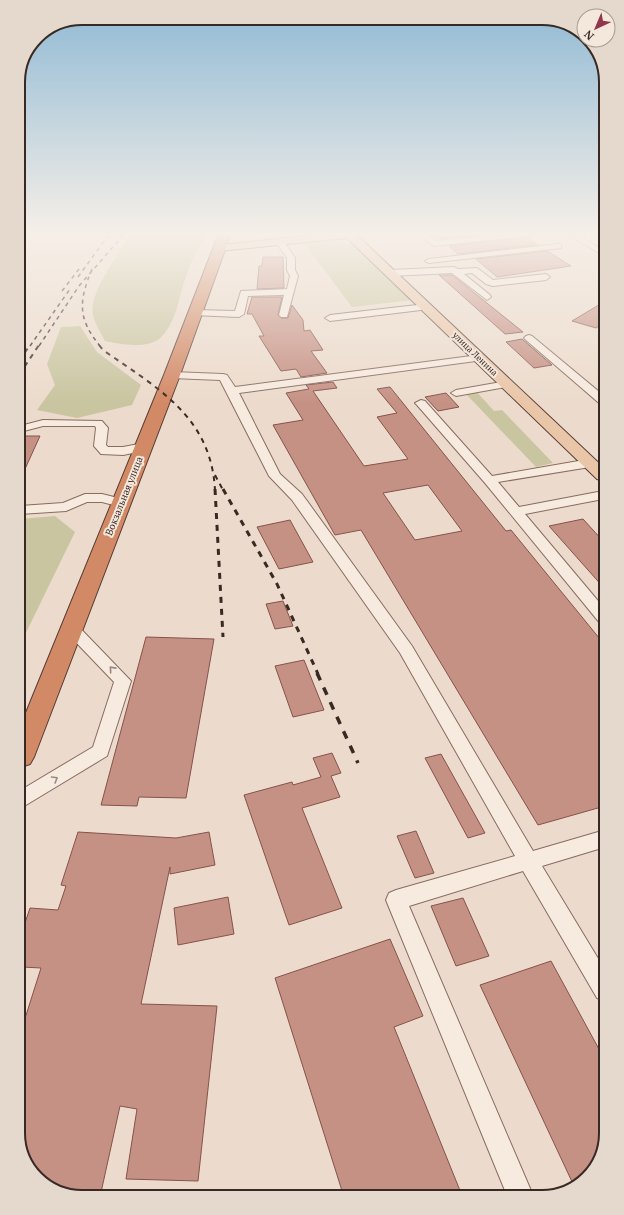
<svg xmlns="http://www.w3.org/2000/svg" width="624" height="1215" font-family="'PT Serif',serif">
  <rect width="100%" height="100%" fill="#ecdbcc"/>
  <path fill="#c9c5a0" d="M133,233H208C199,246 192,259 187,274C178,296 178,322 159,339C146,349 119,344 105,341C101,333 95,324 93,315C88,294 120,250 133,233Z
    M336,241L353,244L412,300L352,307L305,244Z
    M80,326L97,352L141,385L132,405L77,418L37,410L55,385L47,364L61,327Z
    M476,391L494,411L502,410L553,463L536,467L465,393Z
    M55,516L75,532L21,643L20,519Z"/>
  <path fill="#c69185" stroke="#855349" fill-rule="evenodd" d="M466,233H493L440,239L437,236Z
    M526,237L537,245L458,254L449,246Z
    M547,251L571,266L497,277L476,259Z
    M263,257H283L284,288L257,289L259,266H262Z
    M439,275H452L523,332L505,334Z
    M252,297H282L278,315L281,318H288L292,305L303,320L304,331L310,330L323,350L311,351L327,373L301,377L296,369L281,371L259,336H264L252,314H247Z
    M602,303V324L596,328L572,321Z
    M522,339L552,365L534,368L506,342Z
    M333,382L337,388L313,391L364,466L408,459L377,417L397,413L377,389L390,387L506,531L511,530L604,644L605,806L538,825L361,530L335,535L273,425L303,420L286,393L309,389L306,385ZM428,485L462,531L415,540L383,493Z
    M446,393L459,407L438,411L425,397Z
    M20,436H40L20,480Z
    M583,519L603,541L604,588L549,526Z
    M290,520L313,562L279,569L257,527Z
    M283,601L293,626L275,629L266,604Z
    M146,637L214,639L186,798L139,797L137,806L101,805Z
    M304,660L324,710L293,717L275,666Z
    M332,753L341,773L331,776L340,797L302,808L342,908L289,925L244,795L292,782L293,785L321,777L313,758Z
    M441,754L485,833L468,838L425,758Z
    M416,831L434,873L415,878L397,836Z
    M78,832L176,838L209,832L215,865L170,874V867L141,1004L217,1006L198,1181L126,1179L137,1109L120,1106L100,1197H78L43,1184L23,1157L22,1028L41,968L22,967V932L30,908L58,910L66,886L61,885Z
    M228,897L234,934L178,945L174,908Z
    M463,898L489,956L456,966L431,906Z
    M390,939L423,1016L394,1027L461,1193L343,1194L275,978Z
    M551,961L606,1062V1133L595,1169L574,1186L480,985Z"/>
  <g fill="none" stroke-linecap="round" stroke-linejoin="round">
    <defs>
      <path id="minor" d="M342,233H370L349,237Z
        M416,233H425L436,241L510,233H538L534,235L434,246Z
        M566,233H576L602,250V255Z
        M277,240H283L295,258V270L298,276L287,317H281L279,315L284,295L248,296L244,314L239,317L192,315L190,313L195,310L235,311L241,291L287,289L290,276L287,270V258L276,242Z
        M558,244H561V248L429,263L425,261L429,259Z
        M454,267L458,269L477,268L493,280L546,274L550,277L546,280L493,286L486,284L472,273L464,274L490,295L491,297L487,300L452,273L391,276L387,273L391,270Z
        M426,304L431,307L429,309L330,321L325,318L330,315Z
        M529,335L532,336L603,395V404L599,403L526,340L524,338L526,336Z
        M479,355L483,356L484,358L483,360L239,393L280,474L302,494L412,646L533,851L605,830V847L542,866L605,970V1001L597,998L523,871L409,906L532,1193H506L386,900L389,893L396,890L515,856L400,653L292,500L269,476L220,380L172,378L167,375L172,372L223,374L227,375L235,387Z
        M507,381L511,382L512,384L511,386L456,396L451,393L456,390Z
        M421,400L425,401L492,476L590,459L594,460L596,463L590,467L498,482L519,507L603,491V499L525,514L604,608V623L599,622L485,483L417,405L415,403Z
        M43,420L102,421L108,428L106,445L108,447H123L144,443L150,447L148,450L123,455L101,454L94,446L96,428L95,426H43L20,432V426Z
        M85,494H102L126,500L127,503L121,507L102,502H87L66,511L20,514V506L63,503Z
        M72,624L77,625L131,681L107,756L21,808V790L93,747L114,682L67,633L64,629L67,625Z"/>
      <path id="major" d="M337,233H353L362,240L603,467V481L597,479L347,238L220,251L215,248L220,245Z"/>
      <path id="highway" d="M219,233H231L180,375L34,757L30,764L21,767V725L164,375Z"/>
    </defs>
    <use href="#minor" stroke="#876c61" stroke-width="2"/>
    <use href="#major" stroke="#563c34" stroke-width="2"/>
    <use href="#highway" stroke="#563c34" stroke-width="2"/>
    <use href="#minor" fill="#f7eadf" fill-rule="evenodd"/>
    <use href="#major" fill="#eac6a8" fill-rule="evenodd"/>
    <use href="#highway" fill="#d28966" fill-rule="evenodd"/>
    <path stroke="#392923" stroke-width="1.5" stroke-dasharray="4 4" stroke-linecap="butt" d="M92,269C79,301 77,318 100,346
      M78,277L110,233
      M62,291L79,269
      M30,346L70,289
      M39,346L79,286L125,233"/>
    <path stroke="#392923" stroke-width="2" stroke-dasharray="5 5" stroke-linecap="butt" d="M99,345L103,350C157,388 211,416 215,490
      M19,361L30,345
      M19,375L39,345
      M215,475L223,490"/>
    <path stroke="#392923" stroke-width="3" stroke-dasharray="6 6" stroke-linecap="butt" d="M215,489L223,637
      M223,489L277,584L318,674"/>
    <path stroke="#392923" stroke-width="3.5" stroke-dasharray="8 8" stroke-linecap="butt" d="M317,673L358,763"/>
  </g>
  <defs><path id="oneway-chevron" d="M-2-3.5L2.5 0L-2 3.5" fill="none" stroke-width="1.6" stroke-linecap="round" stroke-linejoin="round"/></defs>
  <g stroke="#988a81">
    <use href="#oneway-chevron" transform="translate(112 669) rotate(-132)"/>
    <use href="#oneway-chevron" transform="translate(55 779) rotate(-31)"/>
  </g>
  <linearGradient id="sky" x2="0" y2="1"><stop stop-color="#8fb9d4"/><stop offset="0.58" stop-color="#f6efe8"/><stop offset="1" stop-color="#f6efe8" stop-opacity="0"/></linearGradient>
  <rect width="624" height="403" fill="url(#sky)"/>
  <g text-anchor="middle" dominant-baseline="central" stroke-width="4" stroke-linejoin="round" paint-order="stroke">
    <g font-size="9" fill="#392923" stroke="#f4e7db">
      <text transform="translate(475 354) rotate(44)">улица Ленина</text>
    </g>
    <g font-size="10" fill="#392923" stroke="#f4e7db">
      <text transform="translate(124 496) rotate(-68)">Вокзальная улица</text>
    </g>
  </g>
  <path d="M0 0H624V1215H0ZM82 25H542A57 57 0 0 1 599 82V1133A57 57 0 0 1 542 1190H82A57 57 0 0 1 25 1133V82A57 57 0 0 1 82 25Z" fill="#e5d8cc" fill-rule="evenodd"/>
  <path fill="none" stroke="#392923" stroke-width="2" d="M82 25H542A57 57 0 0 1 599 82V1133A57 57 0 0 1 542 1190H82A57 57 0 0 1 25 1133V82A57 57 0 0 1 82 25Z"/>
  <g transform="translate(596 28) rotate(224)"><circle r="19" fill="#f4e7db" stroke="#a99b91"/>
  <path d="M0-3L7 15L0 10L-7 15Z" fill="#91364c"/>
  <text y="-6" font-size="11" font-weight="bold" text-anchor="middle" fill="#392923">N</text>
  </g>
</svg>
